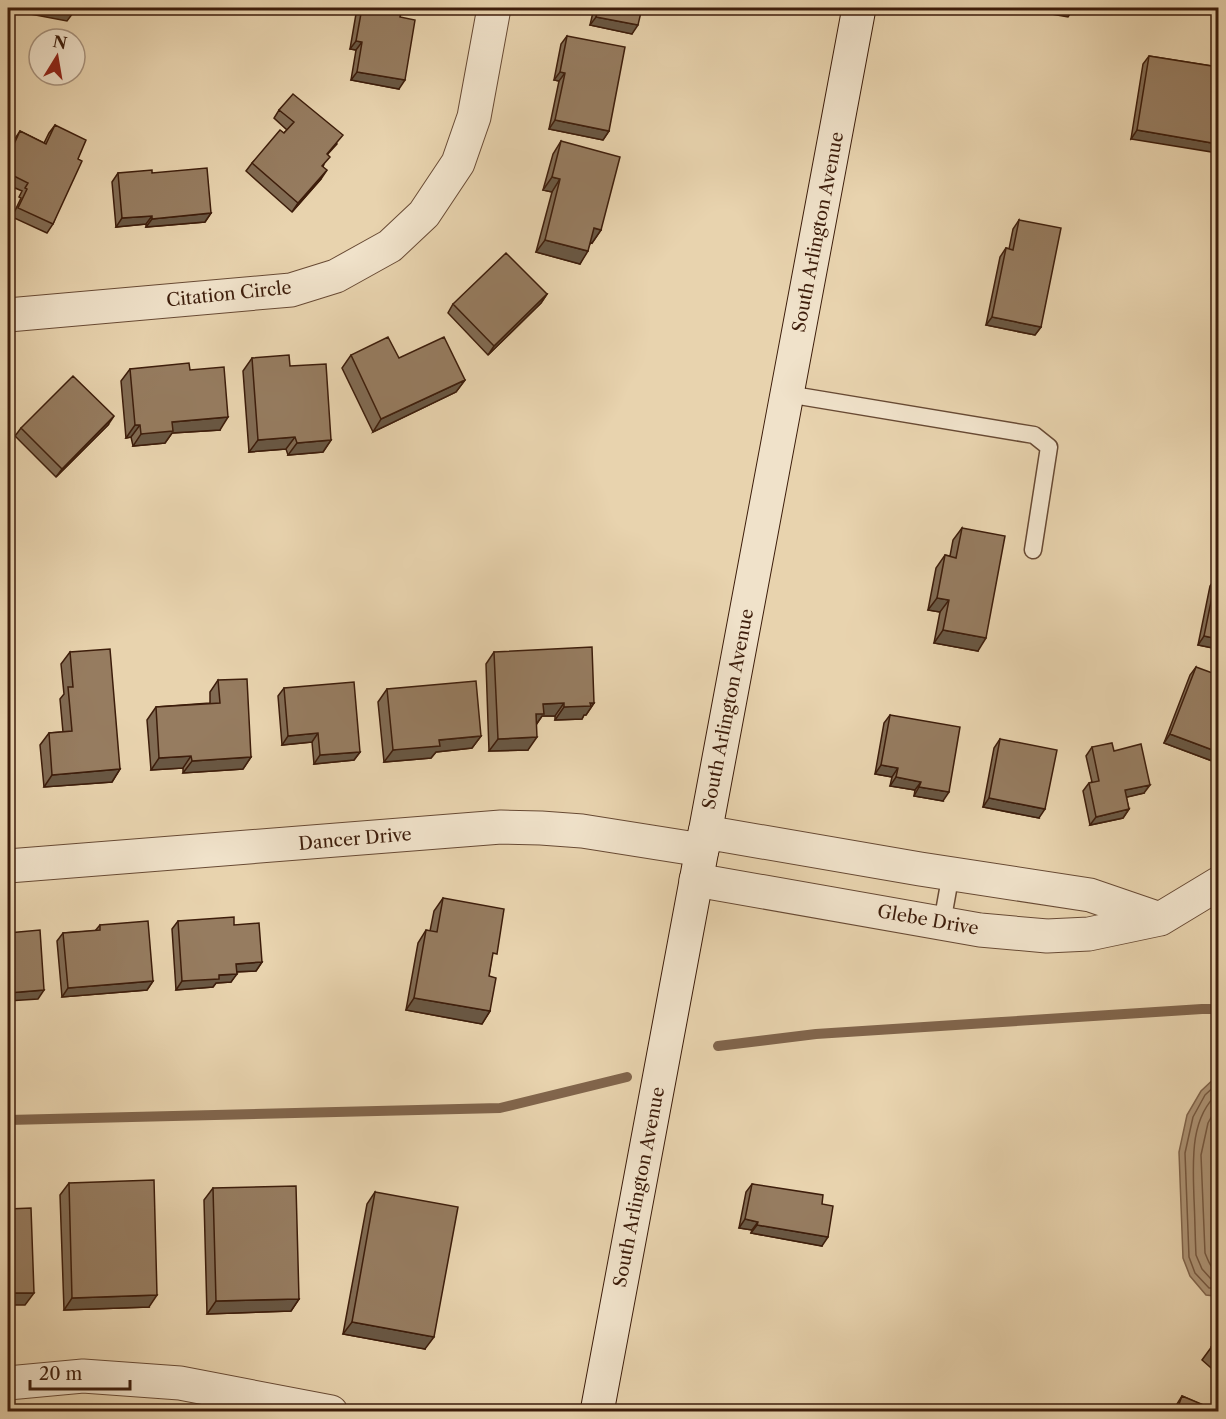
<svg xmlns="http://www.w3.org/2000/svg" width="1226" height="1419" font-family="'Libre Caslon Text',serif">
  <rect width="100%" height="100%" fill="#e8d3ae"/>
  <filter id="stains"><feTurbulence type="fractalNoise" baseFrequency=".00333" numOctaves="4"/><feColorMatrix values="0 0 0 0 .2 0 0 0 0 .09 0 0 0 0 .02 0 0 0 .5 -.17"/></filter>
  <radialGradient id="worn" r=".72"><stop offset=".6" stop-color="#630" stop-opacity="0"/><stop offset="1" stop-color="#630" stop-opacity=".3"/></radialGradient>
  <path fill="#ae9577" stroke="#81654c" stroke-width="1.5" d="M1218,1075V1291L1214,1296L1206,1295L1190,1276L1183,1258L1179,1152L1187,1115L1201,1091Z"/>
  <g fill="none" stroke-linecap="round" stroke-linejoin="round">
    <path stroke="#765941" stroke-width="1.5" d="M1218,1083L1205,1095L1193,1117L1185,1153L1189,1257L1195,1273L1209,1288H1218
      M1218,1093C1189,1119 1193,1163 1194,1199C1195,1218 1195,1236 1196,1255L1202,1269L1211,1279L1218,1280
      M1218,1105L1208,1123L1201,1155L1205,1253C1208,1260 1211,1270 1218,1271"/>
    <path stroke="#81654c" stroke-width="10" d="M718,1046L816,1034L1202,1009H1218
      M8,1120L500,1108L627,1077"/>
    <defs>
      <path id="service" d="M787,394L1034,435L1049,447L1033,550
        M942,923L951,873"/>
      <path id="minor" d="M8,315L291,290L336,276L390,246L424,214L458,163L474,117L494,8
        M705,832L920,869L1090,895L1160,919
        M8,866L501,827L541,828L582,831L702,850
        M696,880L980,930L1047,936L1089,934L1160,919L1218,884
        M8,1383L83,1376L180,1383L331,1412"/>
      <path id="secondary" d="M597,1412L859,8"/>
    </defs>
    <use href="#service" stroke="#684a34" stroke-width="19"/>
    <use href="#minor" stroke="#684a34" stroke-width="35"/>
    <use href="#secondary" stroke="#3d1d0b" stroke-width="35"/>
    <use href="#service" stroke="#f0e2ca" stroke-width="16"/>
    <use href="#minor" stroke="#f0e2ca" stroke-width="33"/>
    <use href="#secondary" stroke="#f0e2ca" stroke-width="33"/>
  </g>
  <path fill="#816b53" stroke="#3d1d0b" stroke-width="1.5" d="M357,8H402L400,17L399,89L351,80L356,50L350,49Z
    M594,8H642L632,34L590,25Z
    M567,36L609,131L603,140L549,129L559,81L554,80L561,44Z
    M1149,56L1218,67L1131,139L1143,64Z
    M279,110L337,144L327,155L323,167L321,179L292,212L246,171L252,163L287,130L274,118Z
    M55,125L78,159L53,224L47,233L12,217L21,198L19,197L22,191L8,185V153L14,140L20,131L44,143L49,133Z
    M561,141L601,230L592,243L591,242L580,264L536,252L552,192L543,190L553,154Z
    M118,173H152L211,213L205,222L146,227V224L116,227L112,182Z
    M1019,220L1041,327L1035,335L986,325L1000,257L1006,248L1009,249L1013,229Z
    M547,294L541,303L488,355L448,313L453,304Z
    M351,355L399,358L465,380L456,392L373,432L342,368Z
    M252,358L290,366L331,440L323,452L288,455L286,449L249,452L243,371Z
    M130,369L190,370L220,430L172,433L165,443L133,446L131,437L126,438L121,381Z
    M108,425L56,477L15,436L21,428Z
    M962,528L978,651L934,643L940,612L928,610L936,568L945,555L950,556L953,540Z
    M1216,577L1218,649L1198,645L1210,586Z
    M70,652L120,769L112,782L44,787L40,745L49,733L63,732L60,699L64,694L61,664Z
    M494,652L594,703L586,715H584L582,719L555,720V716H542L536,725L528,750L489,751L486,664Z
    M1196,667L1215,762L1164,743L1190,675Z
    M218,680L251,757L243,769L183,773V768L151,770L147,720L156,707L210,703V692Z
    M284,688L360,752L354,760L314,764L312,742L282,745L278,696Z
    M387,689L481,736L472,748L436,752L431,758L384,762L378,702Z
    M890,715L943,801L914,796L915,790L890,786L892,777L875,774L884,723Z
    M1000,739L1039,818L983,807L994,748Z
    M1092,747L1114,751L1144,793L1126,797L1129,809L1123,818L1090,825L1083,791L1089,783L1092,782L1086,756Z
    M443,898L491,961L489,976L490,1011L482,1024L406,1010L418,943L426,930L430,931L434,911Z
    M178,921L234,925L262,962L256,971L237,972L231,982L216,983L213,987L176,990L172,929Z
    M100,925L153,981L147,990L62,997L57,941L63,933L95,931Z
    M69,1183L149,1307L64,1310L60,1195Z
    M752,1184L822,1204V1246L751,1233L752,1230L739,1228L746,1192Z
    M213,1188L299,1299L291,1311L207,1314L204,1200Z
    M375,1192L425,1349L343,1334L367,1204Z
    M1218,1338V1374L1202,1360Z
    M1182,1396L1218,1412H1172Z"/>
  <path fill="#695743" stroke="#3d1d0b" stroke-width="1.5" d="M11,8H70L76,9L67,21L9,10Z
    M77,8H92L90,10Z
    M1029,8H1074L1068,17L1028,10Z
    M596,17L638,25L632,34L590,25Z
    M356,41L362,42L356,50L350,49Z
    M357,72L405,80L399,89L351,80Z
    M560,72L565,73L559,81L554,80Z
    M555,120L609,131L603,140L549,129Z
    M1137,130L1218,144V153L1131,139Z
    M327,170L321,179L292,212L298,203Z
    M552,177L560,179L552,192L543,190Z
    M211,213L205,222L146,227L152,219Z
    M152,216L146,224L116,227L122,218Z
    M594,228L601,230L592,243L586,241Z
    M545,240L588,251L580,264L536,252Z
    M547,294L541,303L488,355L494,346Z
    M992,317L1041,327L1035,335L986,325Z
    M465,380L456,392L373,432L381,419Z
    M114,416L108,425L56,477L62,469Z
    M228,417L220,430L172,433L165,443L133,446L141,434L172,422Z
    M135,425H140L131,437L126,438Z
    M295,437L286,449L249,452L258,440Z
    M331,440L323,452L288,455L297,443Z
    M937,598L949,600L940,612L928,610Z
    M943,630L986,638L978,651L934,643Z
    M1204,636L1218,639V649L1198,645Z
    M564,703L555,716H542L535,726L536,714L543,704Z
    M594,703L586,715H584L582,719L555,720L564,707Z
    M318,733L312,742L282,745L288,736Z
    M1170,734L1218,752V757L1215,762L1164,743Z
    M481,736L472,748L436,752L431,758L384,762L393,750L439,740Z
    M537,737L528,750L489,751L498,739Z
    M360,752L354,760L314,764L320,755Z
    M191,756L183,768L151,770L159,758Z
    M251,757L243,769L183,773L192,761Z
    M881,765L898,768L892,777L875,774Z
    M120,769L112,782L44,787L52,775Z
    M896,777L921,782L915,790L890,786Z
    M1150,785L1144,793L1119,799L1125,790Z
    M919,787L949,792L943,801L914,796Z
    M989,798L1045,809L1039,818L983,807Z
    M1129,809L1123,818L1090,825L1096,817Z
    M262,962L256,971L230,972L236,964Z
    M237,974L231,982L216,983L213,987L176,990L182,981L219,975Z
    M153,981L147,990L62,997L68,988Z
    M44,990L38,999L8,1001V993Z
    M414,998L490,1011L482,1024L406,1010Z
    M745,1219L758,1222L752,1230L739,1228Z
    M757,1225L828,1237L822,1246L751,1233Z
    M8,1293H34L25,1305H8Z
    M157,1295L149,1307L64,1310L72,1298Z
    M299,1299L291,1311L207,1314L216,1301Z
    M352,1322L434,1337L425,1349L343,1334Z"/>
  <path fill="#967c60" stroke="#3d1d0b" stroke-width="1.5" d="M362,8H402L400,17L415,20L405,80L357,72L362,42L356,41Z
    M598,8H642L638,25L596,17Z
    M567,36L625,47L609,131L555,120L565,73L560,72Z
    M1149,56L1218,67V144L1137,130Z
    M293,94L343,135L327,154L330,157L322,166L327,170L298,203L252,163L280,130L284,133L294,122L279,110Z
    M55,125L86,140L78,159L82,161L53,224L18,208L27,189L25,188L28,183L8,173V157L20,131L46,144Z
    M561,141L620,157L601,230L594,228L588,251L545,240L560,179L552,177Z
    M207,168L211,213L152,219V216L122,218L118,173L152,170V173Z
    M1019,220L1061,228L1041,327L992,317L1006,248L1013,250Z
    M506,253L547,294L494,346L453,304Z
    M388,337L399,358L444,337L465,380L381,419L351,355Z
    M289,355L290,366L326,364L331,440L297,443L295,437L258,440L252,358Z
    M189,363L190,370L224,367L228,417L172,422L173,431L141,434L140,425H135L130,369Z
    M73,376L114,416L62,469L21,428Z
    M962,528L1005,536L986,638L943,630L949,600L937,598L945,555L956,558Z
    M1216,577L1218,578V639L1204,636Z
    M592,647L594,703H590L591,706L564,707V703L543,704L544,714H536L537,737L498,739L494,652Z
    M110,649L120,769L52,775L49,733L72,731L68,687H73L70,652Z
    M1196,667L1218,675V752L1170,734Z
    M247,679L251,757L192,761L191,756L159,758L156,707L220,703L218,680Z
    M476,681L481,736L439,740L440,746L393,750L387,689Z
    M354,682L360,752L320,755L318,733L288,736L284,688Z
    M890,715L960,727L949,792L919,787L921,782L896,777L898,768L881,765Z
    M1000,739L1057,750L1045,809L989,798Z
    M1112,743L1114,751L1141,744L1150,785L1125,790L1129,809L1096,817L1089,783L1099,781L1092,747Z
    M443,898L504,909L497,954L493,953L489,976L496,978L490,1011L414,998L426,930L437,932Z
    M234,917V925L259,923L262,962L236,964L237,974L219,975V979L182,981L178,921Z
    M148,921L153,981L68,988L63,933L100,930V925Z
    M40,930L44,990L8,993V933Z
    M154,1180L157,1295L72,1298L69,1183Z
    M752,1184L823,1195L822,1204L833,1206L828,1237L757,1225L758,1222L745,1219Z
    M296,1186L299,1299L216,1301L213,1188Z
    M375,1192L458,1207L434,1337L352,1322Z
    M31,1208L34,1293H8V1209Z
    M1218,1338V1354L1211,1347Z
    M1182,1396L1218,1411V1412H1176Z"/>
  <g text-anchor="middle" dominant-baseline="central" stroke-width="5" stroke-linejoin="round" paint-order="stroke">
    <g font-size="18" fill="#3d1d0b" stroke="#f0e2ca">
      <text transform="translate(818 232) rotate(-79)">South Arlington Avenue</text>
      <text transform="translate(229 294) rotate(-6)">Citation Circle</text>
      <text transform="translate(728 709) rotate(-79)">South Arlington Avenue</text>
      <text transform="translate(355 839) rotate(-5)">Dancer Drive</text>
      <text transform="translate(928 920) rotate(10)">Glebe Drive</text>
      <text transform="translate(639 1187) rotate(-79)">South Arlington Avenue</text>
    </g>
  </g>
  <rect width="1226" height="1419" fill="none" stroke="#e8d3ae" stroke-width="30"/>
  <rect x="9" y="9" width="1208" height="1401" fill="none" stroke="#3d1d0b" stroke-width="3"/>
  <rect x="15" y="15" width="1196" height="1389" fill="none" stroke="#3d1d0b" stroke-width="1.5"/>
  <g transform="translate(57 57) rotate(11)"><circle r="28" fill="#f0e2ca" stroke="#a8937e" stroke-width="1.5"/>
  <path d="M0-4.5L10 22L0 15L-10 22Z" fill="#8f2418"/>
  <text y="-9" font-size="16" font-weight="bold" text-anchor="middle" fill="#3d1d0b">N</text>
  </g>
  <path d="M30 1380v9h100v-9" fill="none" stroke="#3d1d0b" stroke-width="3"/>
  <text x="39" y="1380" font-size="18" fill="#3d1d0b" stroke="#f0e2ca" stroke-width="4.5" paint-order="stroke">20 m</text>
  <rect width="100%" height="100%" filter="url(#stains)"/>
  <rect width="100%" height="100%" fill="url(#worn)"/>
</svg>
